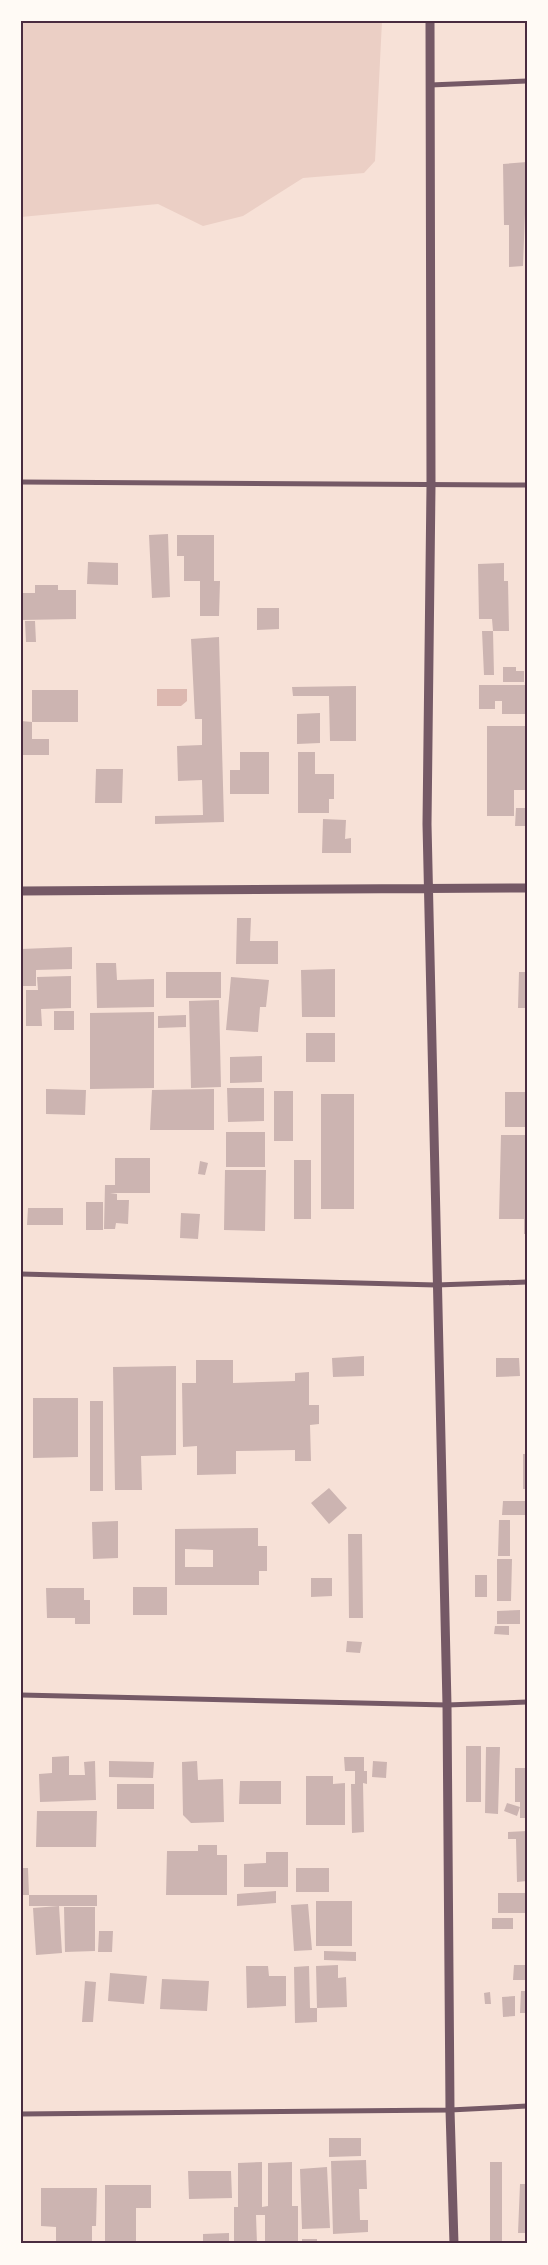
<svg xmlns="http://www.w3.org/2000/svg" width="548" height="2265" font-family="'Libre Baskerville',serif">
  <rect width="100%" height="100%" fill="#f7e1d7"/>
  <path fill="#ebcfc5" d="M21,21H382L375,161L364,173L303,178L243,216L203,226L158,204L21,217Z"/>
  <path fill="#dcb8b0" d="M157,689H187V701L181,706H157Z"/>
  <path fill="#ccb4b1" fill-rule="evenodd" d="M527,162L523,266L509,267V225H504L503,164Z
    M168,534L170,597L152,598L149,535Z
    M177,535H214V581H220L219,616H200V581H184V556H177Z
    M88,562L118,563V585L87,584Z
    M504,563V581H508L509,631H493L492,619H479L478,564Z
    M35,585H58V590H76V619L21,620V593H35Z
    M257,608H279V629L257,630Z
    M25,621H35L36,642H26Z
    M482,631H493L494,675H484Z
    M219,637L224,822L155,824V816L203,815L202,780L178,781L177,746L202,745V719H195L191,639Z
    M503,667H516V671H524V682H503Z
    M479,685H527V714H502V701H495V709H479Z
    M356,686V741H330L329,696H293L292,687Z
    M32,690H78V722H32V739H49V755H21V721L32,722Z
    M320,713V743L297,744V714Z
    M487,726H527V790H514V816H487Z
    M240,752H269V794H230V770H240Z
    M298,752H315V774H334V799H329V813H298Z
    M96,769H123L122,803H95Z
    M516,808H525V826H515Z
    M323,819L346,820L345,839L351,838V853H322Z
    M237,918H251L250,941H278V964H236Z
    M72,947V969L36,970V986H21V949Z
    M96,963H116L117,980L154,979V1007L97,1008Z
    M335,969V1017H302L301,970Z
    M166,972H221V998H166Z
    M519,972H527V1008H518Z
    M71,976V1008L41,1009L42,1026H26V990H38L37,977Z
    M231,977L269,980L266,1007H260L258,1032L226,1030Z
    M219,1000L221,1087L191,1088L189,1001Z
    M54,1011H74V1030H54Z
    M154,1012V1088L90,1089V1013Z
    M186,1015V1027L158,1028V1016Z
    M306,1033H335V1062H306Z
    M262,1056V1082L230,1083V1057Z
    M227,1088H264V1121L228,1122Z
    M46,1089L86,1090L85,1115L46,1114Z
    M214,1089V1130H150L152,1090Z
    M274,1091H293V1141H274Z
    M505,1092H527V1127H505Z
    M321,1094H354V1209H321Z
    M226,1132H265V1167H226Z
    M501,1135H527V1234H524V1219H499Z
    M115,1158H150V1193H110L117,1194V1200H129L128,1224L116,1223L115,1229H104L105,1185H115Z
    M294,1160H311V1219H294Z
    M200,1161L208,1163L205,1175L198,1174Z
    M225,1170H266L265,1231L224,1230Z
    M86,1202H103V1230H86Z
    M28,1208H63V1225H27Z
    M181,1213L200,1214L198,1239L180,1238Z
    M364,1356V1376L333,1377L332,1358Z
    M496,1358H519L520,1376L496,1377Z
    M196,1360H233V1383L295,1381V1373L309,1372V1405H319V1424L310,1425L311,1461H295V1450L236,1451V1474L197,1475V1446L183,1447L182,1383H196Z
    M176,1366V1455L141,1456L142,1490H115L113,1367Z
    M33,1398H78V1457L33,1458Z
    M90,1401H103V1491H90Z
    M523,1454H527V1489H523Z
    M329,1488L347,1508L329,1524L311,1503Z
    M503,1501H527V1515H502Z
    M499,1520H510V1556H498Z
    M118,1521V1558L93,1559L92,1522Z
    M258,1528V1546H267V1571H259V1585H175V1529ZM185,1549L213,1550V1567H185Z
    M348,1534H362L363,1618H349Z
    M497,1559H512L511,1601H497Z
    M475,1575H487V1597H475Z
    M311,1578H332V1596L311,1597Z
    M133,1587H167V1615H133Z
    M46,1588H84V1600H90V1624H75V1618H47Z
    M520,1610V1624H497V1611Z
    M495,1626H509V1635L494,1634Z
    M347,1641L362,1642L360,1653L346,1652Z
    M466,1746H481V1802H466Z
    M486,1747H500L498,1814L485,1813Z
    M69,1756V1775H85L84,1762L95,1761L96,1800L40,1802L39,1774L52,1773V1757Z
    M344,1757H364V1771H367V1784L363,1783L364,1832L352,1833L351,1784H355V1771H345Z
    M109,1761L154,1762L153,1778L109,1777Z
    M197,1761L198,1780L223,1779L224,1822L191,1823L183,1815L182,1762Z
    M373,1761L387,1762L386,1778L372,1777Z
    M515,1768H527V1818H520V1802H515Z
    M306,1776H333V1784L345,1783V1825H306Z
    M240,1781H281V1804H239Z
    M117,1784H154V1809H117Z
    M507,1803L520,1807L517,1816L504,1811Z
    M37,1811H97L96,1847H36Z
    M527,1831V1881L517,1882L516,1839H508V1832Z
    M198,1845H217V1855H227V1895H166L167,1851H198Z
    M266,1852H288V1887H244V1864L266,1863Z
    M21,1868H28L29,1895H21Z
    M296,1868H329V1892H296Z
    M276,1891V1903L237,1906V1894Z
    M498,1893H527V1913H498Z
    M29,1895H97V1906H29Z
    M316,1901H352V1946H316Z
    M308,1904L312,1950L294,1951L291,1905Z
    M59,1906L62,1953L36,1955L33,1908Z
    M64,1907H95V1951L65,1952Z
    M492,1918H513V1929H492Z
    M99,1931H113L112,1952H98Z
    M324,1951L356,1952V1961L324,1960Z
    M338,1965V1978L346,1977L347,2007L317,2008L316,1966Z
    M514,1965H527V1980H513Z
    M246,1966H268L269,1976H286V2006L247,2008Z
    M309,1966L310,2008H317V2022L295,2023L294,1967Z
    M110,1973L147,1976L144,2004L108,2001Z
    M162,1979L209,1981L207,2011L160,2009Z
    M85,1981L96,1982L93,2022H82Z
    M521,1991H527V2013H520Z
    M490,1992L491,2004H485L484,1993Z
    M515,1996V2016L503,2017L502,1997Z
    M329,2138H361V2156L329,2157Z
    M366,2160L367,2189H359L360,2220H368V2232L333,2234L331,2161Z
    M262,2162V2207L268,2206V2163L292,2162V2206H298V2244H265V2215H256L257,2244H234V2207H238V2163Z
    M490,2162H502V2244H490Z
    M327,2167L330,2228L302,2229L300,2169Z
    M188,2171H231L232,2198L189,2199Z
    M520,2184H527V2233H518Z
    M105,2185H151V2208H136V2244H105Z
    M41,2188H97L96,2226H92V2244H56V2227L41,2226Z
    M229,2233V2244H203V2234Z
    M302,2239H317V2244H302Z"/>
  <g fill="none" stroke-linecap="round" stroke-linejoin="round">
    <path stroke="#755966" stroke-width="5" d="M430,85L527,81
      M21,482L527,485
      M21,1274L436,1285L527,1282
      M21,1695L447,1705L527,1702
      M21,2114L450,2110L527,2106"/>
    <path stroke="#755966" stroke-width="9" d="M430,21L431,486L427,824L447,1705L450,2110L454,2244
      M21,891L527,888"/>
  </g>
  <rect width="548" height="2265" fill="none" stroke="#fffaf5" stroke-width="45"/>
  <rect x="22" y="22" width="504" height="2220" fill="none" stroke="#4a2c40" stroke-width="2"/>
</svg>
